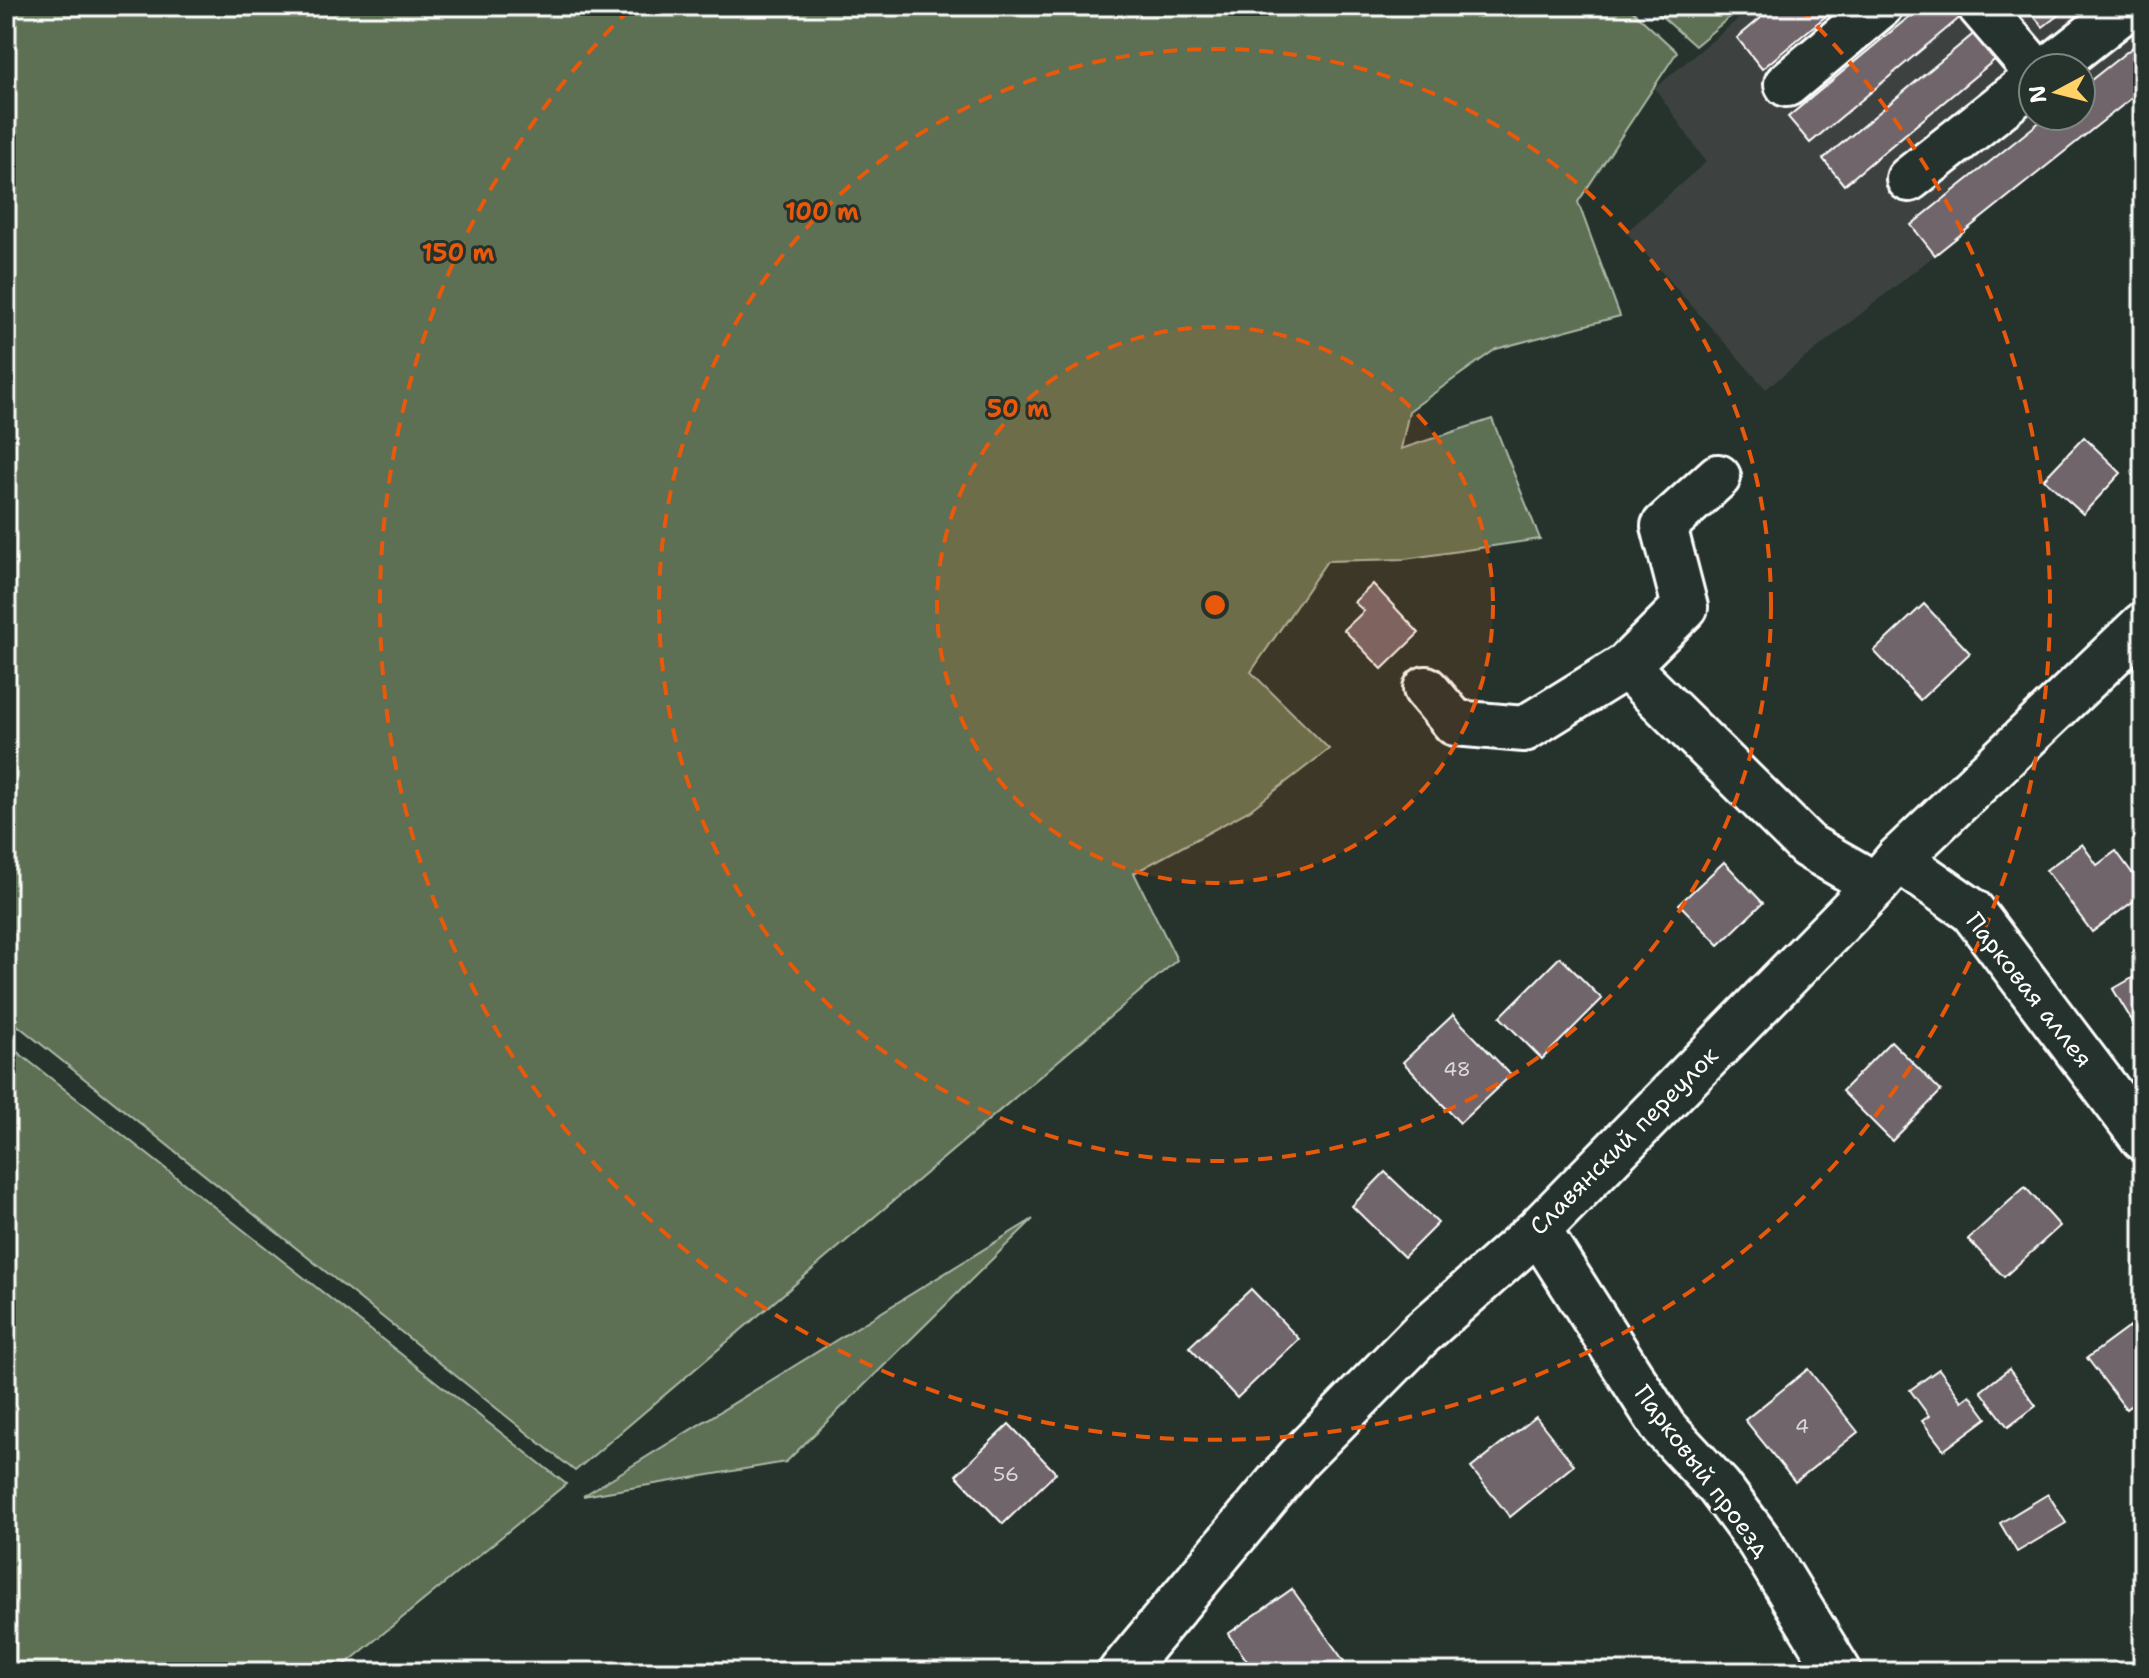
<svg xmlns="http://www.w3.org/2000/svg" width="2149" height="1678" font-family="'Shantell Sans',sans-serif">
  <rect width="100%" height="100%" fill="#26332d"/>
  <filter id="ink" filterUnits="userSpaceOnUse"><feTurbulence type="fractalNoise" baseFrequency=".0125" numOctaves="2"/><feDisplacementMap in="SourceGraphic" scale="16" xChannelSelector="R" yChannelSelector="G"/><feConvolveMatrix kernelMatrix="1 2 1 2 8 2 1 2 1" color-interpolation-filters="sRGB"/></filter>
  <g filter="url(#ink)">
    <path fill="#3c4240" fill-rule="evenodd" d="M1754,6H2143V90L1766,389L1626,232L1706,162L1655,88ZM2033,68H2081V116H2033Z"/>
    <path fill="#5d7052" stroke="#aeb8a8" stroke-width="2" d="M6,6H1627L1677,52L1578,202L1620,316L1496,349L1409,411L1401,449L1492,419L1540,539L1405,559L1327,561L1251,672L1329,749L1250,810L1134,873L1177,960L575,1471L6,1016Z
      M1650,6H1743L1695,46Z
      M6,1043L566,1484L336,1672H6Z
      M1033,1219L786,1462L583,1496Z"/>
    <path fill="#6f656b" stroke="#fff" stroke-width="2" d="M1775,6H1838L1762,69L1737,38Z
      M1922,6H1965L1969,10L1810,143L1788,117Z
      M2025,6H2070L2043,27Z
      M1983,26L2004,52L1844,185L1823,159Z
      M2143,39V89L1935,255L1911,225L2047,116H2081V88Z
      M2084,437L2121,473L2083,514L2044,479Z
      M1373,584L1419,633L1382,669L1344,630L1364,611L1354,602Z
      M1924,604L1970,653L1920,700L1874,651Z
      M2082,844L2097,865L2116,851L2143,888V894L2092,932L2046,870Z
      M1724,862L1763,903L1719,945L1679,904Z
      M1560,957L1602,999L1542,1059L1500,1017Z
      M2143,972V1039L2113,989Z
      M1453,1015L1511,1075L1460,1123L1403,1062Z
      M1891,1041L1941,1091L1892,1141L1842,1091Z
      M1385,1172L1438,1223L1404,1257L1352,1206Z
      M2025,1187L2060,1226L2004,1277L1968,1239Z
      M1251,1289L1299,1339L1237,1398L1189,1347Z
      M2136,1322L2143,1331V1396L2126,1409L2087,1358Z
      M1808,1369L1858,1432L1795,1482L1745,1420Z
      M1939,1369L1962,1401L1970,1395L1987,1418L1944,1450L1922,1421L1929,1416L1910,1390Z
      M2009,1369L2036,1406L2008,1427L1981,1391Z
      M1536,1417L1574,1465L1510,1517L1471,1468Z
      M1009,1424L1056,1473L1003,1524L956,1475Z
      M2048,1494L2066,1523L2017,1552L2000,1523Z
      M1292,1589L1344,1661L1329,1672H1255L1228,1634Z"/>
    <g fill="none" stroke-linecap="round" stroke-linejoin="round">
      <defs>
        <path id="minor" d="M1980,6L2033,68
          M2050,68L2129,6
          M1787,84L1880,6
          M1909,179L2033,81
          M1626,666L1808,846L1876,885
          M1426,689L1455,723L1524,729L1626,666L1685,607L1664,526L1718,477
          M1898,859L1972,911L2143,1138
          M1538,1230L1664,1428L1719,1487L1759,1541L1839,1672
          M1121,1672L1298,1459L1421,1334L1538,1230L1876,885L1898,859L2143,625"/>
      </defs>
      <use href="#minor" stroke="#fff" stroke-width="50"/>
      <use href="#minor" stroke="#26332d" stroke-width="44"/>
    </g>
  </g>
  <circle cx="1215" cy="605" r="278" fill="#e8590c" fill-opacity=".12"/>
  <g fill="none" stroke="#e8590c" stroke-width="4" stroke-dasharray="14 10">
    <circle cx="1215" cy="605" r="278"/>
    <circle cx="1215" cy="605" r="556"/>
    <path d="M1800 9A835 835 0 1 1 630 9"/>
  </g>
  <g text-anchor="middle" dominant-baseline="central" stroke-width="6" stroke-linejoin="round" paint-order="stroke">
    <g font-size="20" fill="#dbd8da">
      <text x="1457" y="1069">48</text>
      <text x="1802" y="1426">4</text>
      <text x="1006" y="1474">56</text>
    </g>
    <g font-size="24" fill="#fff" stroke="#26332d">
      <text transform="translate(2029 990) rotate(52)">Парковая аллея</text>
      <text transform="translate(1624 1141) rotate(-45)">Славянский переулок</text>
      <text transform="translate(1702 1471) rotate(53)">Парковый проезд</text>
    </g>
  </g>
  <circle cx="1215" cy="605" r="12" fill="#e8590c" stroke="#26332d" stroke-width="4"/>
  <g font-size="24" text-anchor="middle" font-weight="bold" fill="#e8590c" stroke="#26332d" stroke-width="6" stroke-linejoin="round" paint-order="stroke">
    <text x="822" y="220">100 m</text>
    <text x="458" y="261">150 m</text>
    <text x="1018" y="417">50 m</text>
  </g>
  <rect width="2149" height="1678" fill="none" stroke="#26332d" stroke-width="32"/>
  <rect x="16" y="16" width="2117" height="1646" fill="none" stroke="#fff" stroke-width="3" filter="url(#ink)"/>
  <g transform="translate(2057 92) rotate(263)"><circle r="38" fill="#26332d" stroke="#7d8581" stroke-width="2"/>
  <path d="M0-6L14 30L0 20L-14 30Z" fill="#ffd166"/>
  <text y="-12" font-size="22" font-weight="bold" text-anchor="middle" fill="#ffffff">N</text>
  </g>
</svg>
